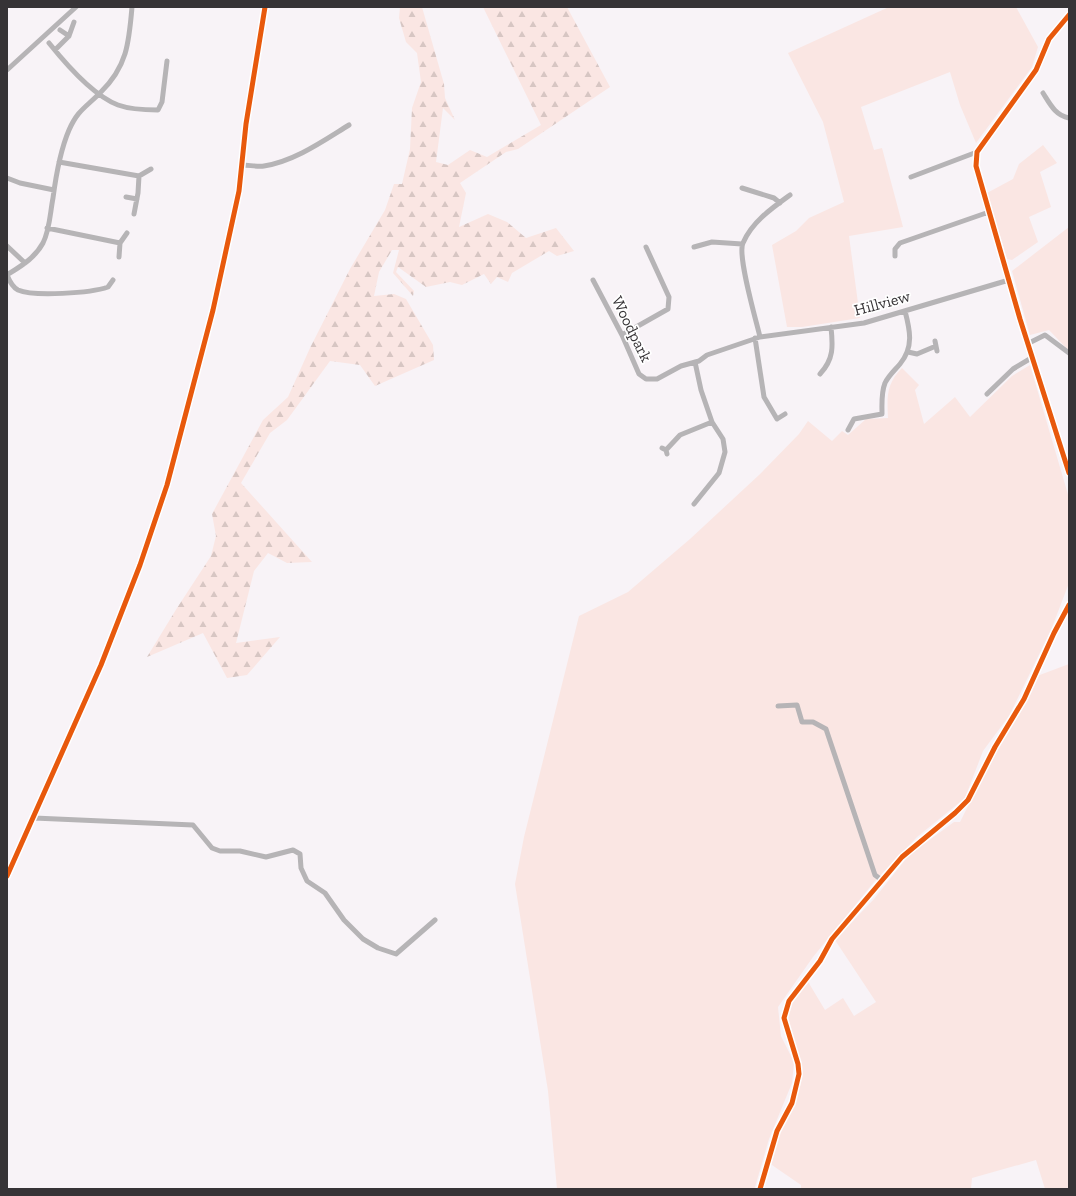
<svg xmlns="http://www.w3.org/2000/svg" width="1076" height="1196" font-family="'Zilla Slab',serif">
  <defs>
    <pattern id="forest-firs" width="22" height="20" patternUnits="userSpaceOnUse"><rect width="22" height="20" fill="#fae6e3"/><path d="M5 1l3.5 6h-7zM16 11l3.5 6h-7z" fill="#d7c6c3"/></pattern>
  </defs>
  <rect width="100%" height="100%" fill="#f8f3f7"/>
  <path fill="#fae6e3" d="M889,7H1016L1038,47L1032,67L976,143L960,105L950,72L861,107L874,150L882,148L903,227L849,236L860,318L802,327H787L772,245L796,231L809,218L844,202L823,122L788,53Z
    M1043,145L1057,163L1040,172L1051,207L1029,217L1038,242L1012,260L1007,259L987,193L1013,179L1019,164Z
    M1069,227V351L1049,330L1030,335L1012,271Z
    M1030,365L1069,498V583L1051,630L1009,716L983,751L965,798L917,837L874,882L813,957L778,1007L781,1036L794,1062L792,1083L769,1139L755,1187L754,1189H557L548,1091L515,884L524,837L579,616L628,592L690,539L759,475L799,434L808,421L832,441L842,431L848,435L866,419L888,418C887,397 886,384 902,368L919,385L915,390L924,424L955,397L970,417L1012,376Z
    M1069,664V1189H1045L1036,1160L972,1178L971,1189H801V1185L769,1163L800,1071L788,1023L787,1009L807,980L825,1010L843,998L854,1016L876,1002L835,940L874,899L909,855L954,822H960L996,750L1023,707L1037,676Z"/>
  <path fill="url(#forest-firs)" d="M400,7H422L444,84L445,98L455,120L443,108L436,162L448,165L470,150L487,157L541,125L483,7H567L610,87L518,149L506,152L460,183L466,193L459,227L488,214L507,222L526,238L556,228L574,251L557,256L549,251L512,273L508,282L497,277L491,284L484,274L462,285L450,282L426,287L398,267L396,272L414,291L413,296L393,273L399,250H392L379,272L374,296L394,294L406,299L433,345L434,360L375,386L360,365L330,361L287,420L270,433L241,483L312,562L287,563L268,553L254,571L236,643L280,637L247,675L227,678L203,633L147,657L177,608L211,556L216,536L212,514L263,420L288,397L310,348L350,269L385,210L394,184H402L410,149L412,108L421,82L417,53L406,42L399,18Z"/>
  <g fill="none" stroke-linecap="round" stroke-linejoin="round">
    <path stroke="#b6b4b6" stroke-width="5" d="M1069,15L1049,39L1036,70L977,152L976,166L1020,319L1069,473
      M60,30L69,36
      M49,43C65,63 94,96 118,105C129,109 147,110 158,110L162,102L167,61
      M55,50L69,36L74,22
      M7,70L76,7
      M1043,93C1050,104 1055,115 1069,118
      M59,162L139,176
      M242,165C249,165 257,167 264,166C295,161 323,141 349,125
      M911,177L977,152
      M7,178L20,183L54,190
      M742,188L774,198L780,203
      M126,197L137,199
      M134,214L138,193L139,176L151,169
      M47,228L120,243
      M7,246L25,263
      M694,247L712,242L742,244
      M895,256V249L900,243L989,212
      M119,257L120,243L127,233
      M7,275C21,266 35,258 43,243C50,229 50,213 53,198C56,175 60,151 69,130C78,110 85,108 100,93C127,67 129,43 132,7
      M7,275C9,280 12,287 18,290C34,297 91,293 108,287L113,280
      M593,280L622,335L639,374L646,379H657L681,366L699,361L707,355L760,337L864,323L1009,280
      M622,335L668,309L669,297L646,247
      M760,337C756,320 737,255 743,243C752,222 772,208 790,195
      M755,338L764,397L777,419L785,414
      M935,341L937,351
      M1029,343L1045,335L1069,353
      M908,352L917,354L936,346
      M820,374C834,359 833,346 831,327
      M987,394L1013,369L1033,357
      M848,430L854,419L882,414C882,404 881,393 885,383C889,375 895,370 900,364C914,347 910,330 905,311
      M662,448L666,450L667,454
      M666,450L680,435L712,422
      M694,504L719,473L725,452L723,439L712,422L701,390L695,362
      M778,706L797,705L802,722H813L826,729L875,875L883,881
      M34,818L193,825L212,848L220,851H240L266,857L293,850L300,854L301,868L307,881L325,893L344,920L363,939L378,948L396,954L435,920
      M7,876L101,665L140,565L167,485L213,310L239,191L246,124L265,7
      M760,1189L777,1131L792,1103L799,1074L798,1064L784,1018L789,1001L820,961L832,939L902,857L955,813L968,800L995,747L1024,699L1054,633L1069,605"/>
    <defs>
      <path id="cycleway" d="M1069,15L1049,39L1036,70L977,152L976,166L1020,319L1069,473
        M7,876L101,665L140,565L167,485L213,310L239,191L246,124L265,7
        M760,1189L777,1131L792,1103L799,1074L798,1064L784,1018L789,1001L820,961L832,939L902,857L955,813L968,800L995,747L1024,699L1054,633L1069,605"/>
    </defs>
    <use href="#cycleway" stroke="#fff" stroke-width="8"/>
    <use href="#cycleway" stroke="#e8590c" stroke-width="5"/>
  </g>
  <g text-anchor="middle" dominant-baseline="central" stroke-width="3.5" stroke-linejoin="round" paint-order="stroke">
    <g font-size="16" fill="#363336" stroke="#fff">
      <text transform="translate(882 303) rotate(-15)">Hillview</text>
      <text transform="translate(632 329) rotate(64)">Woodpark</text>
    </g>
  </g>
  <rect width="1076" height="1196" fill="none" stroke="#363336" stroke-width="16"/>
</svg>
